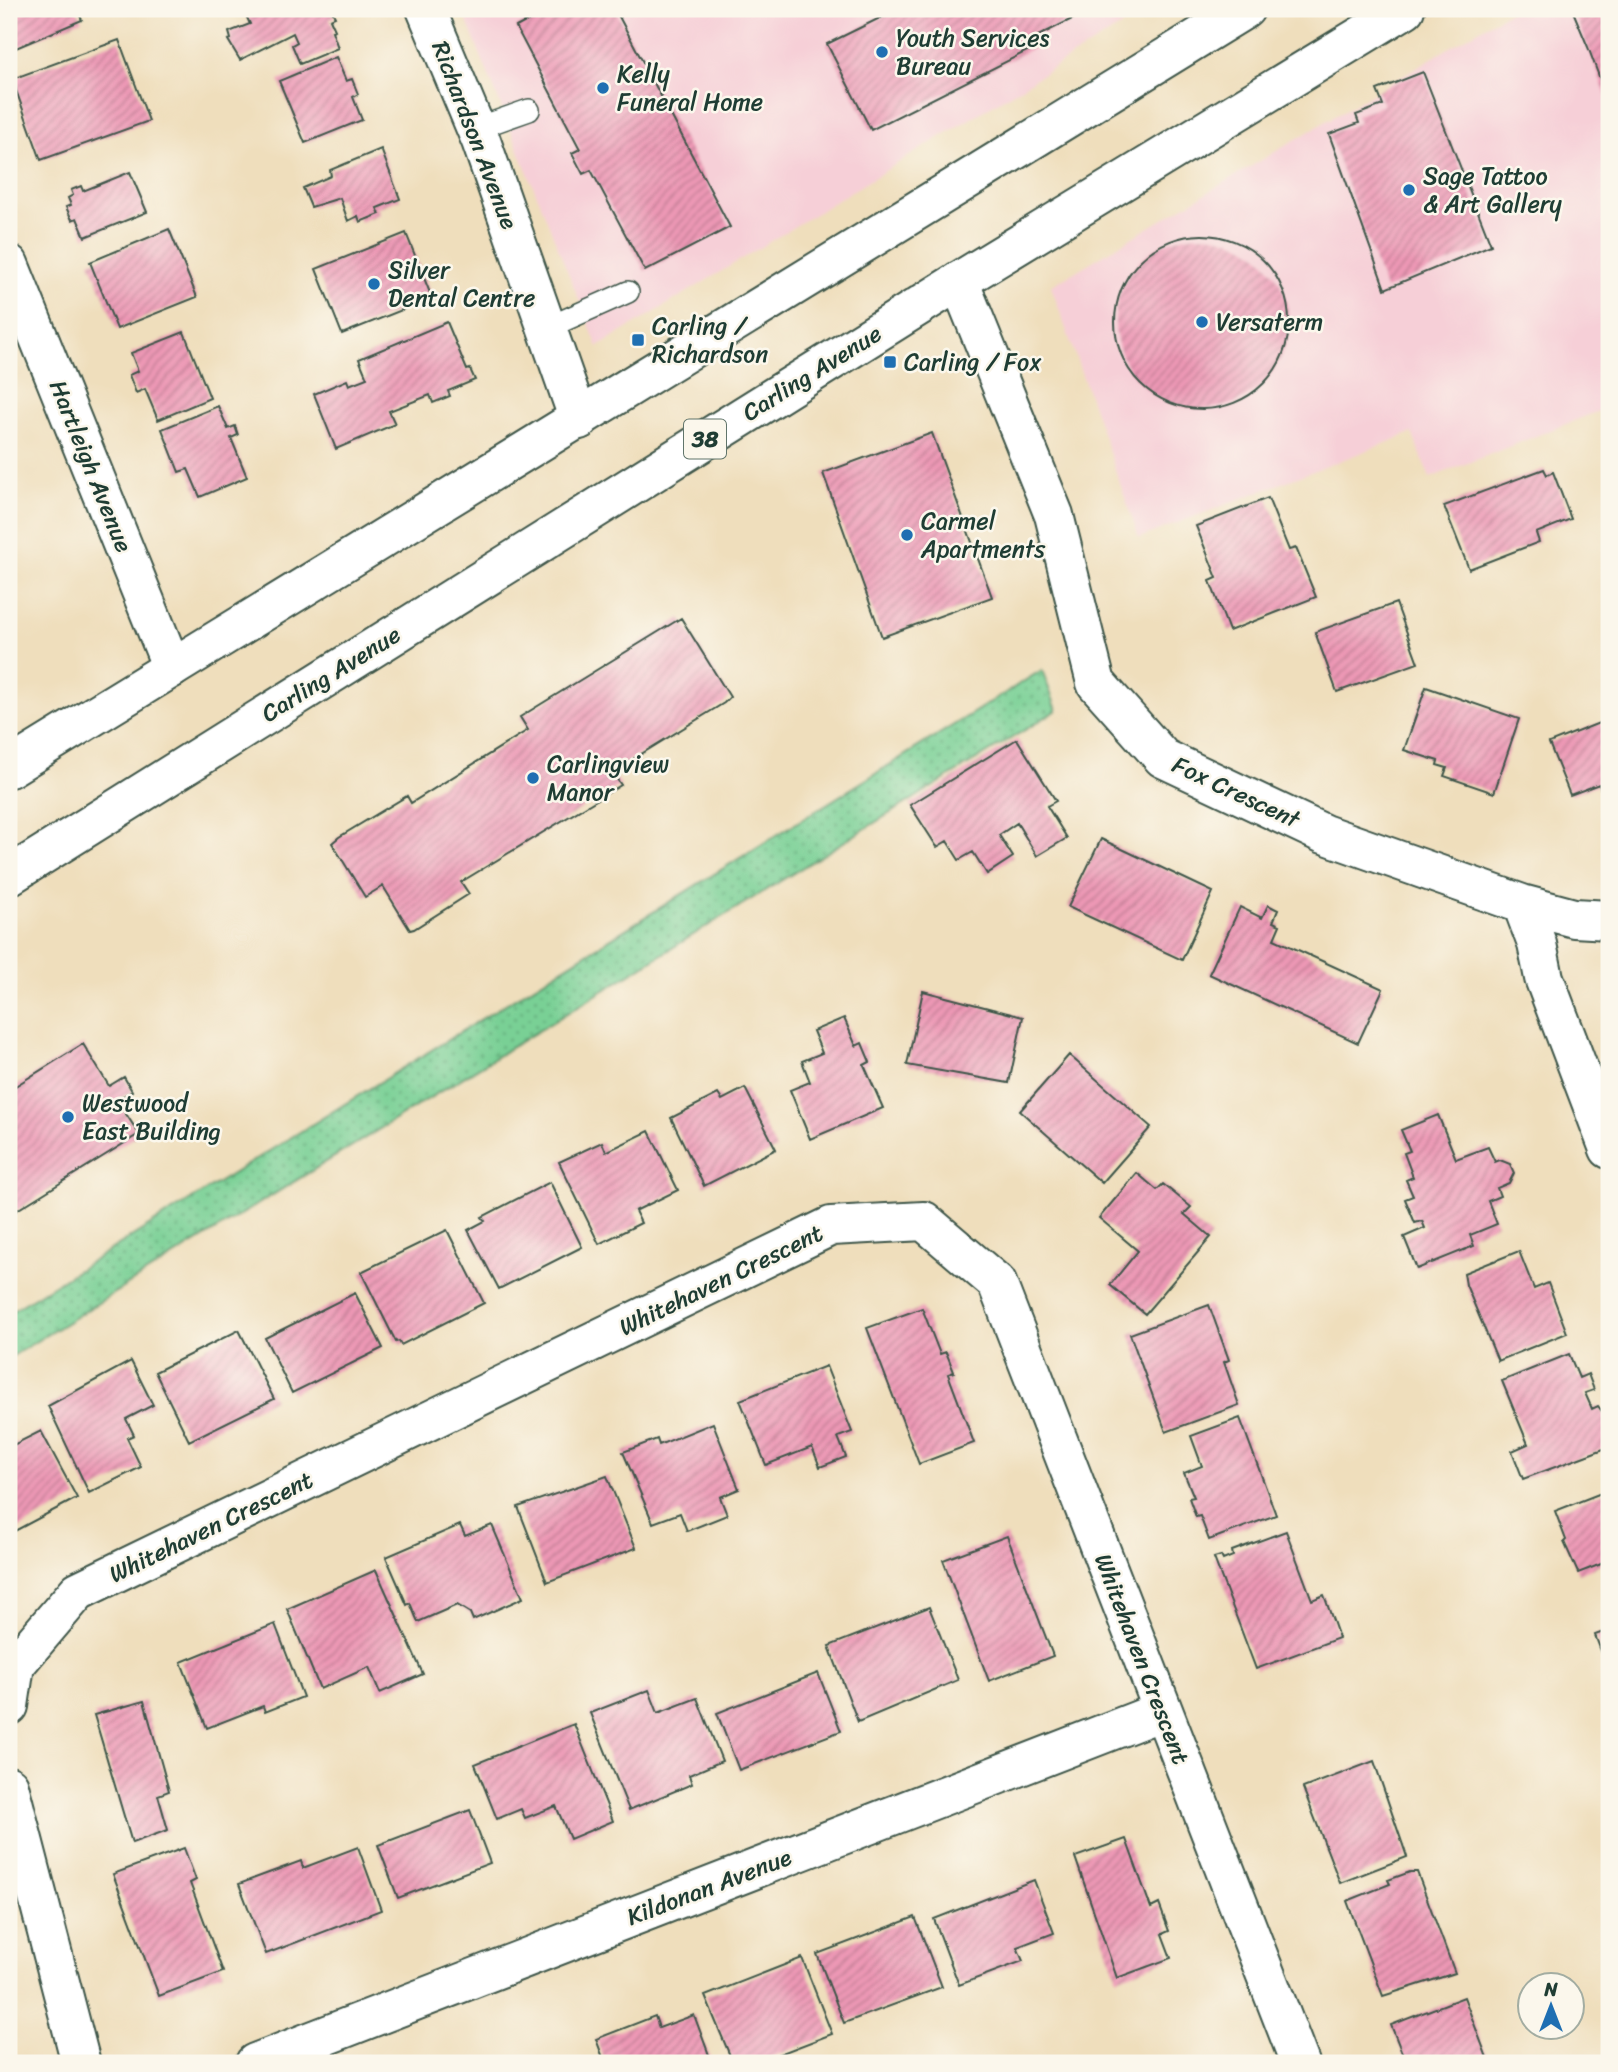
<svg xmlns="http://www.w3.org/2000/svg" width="1618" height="2072" font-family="Sriracha,sans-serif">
  <defs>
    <pattern id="grass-dots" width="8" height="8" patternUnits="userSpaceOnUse" patternTransform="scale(1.75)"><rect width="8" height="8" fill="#79d095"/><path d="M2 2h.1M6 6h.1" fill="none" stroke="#63aa7a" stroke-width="1.8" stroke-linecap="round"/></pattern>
    <pattern id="building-hatch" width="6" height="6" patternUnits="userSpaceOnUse" patternTransform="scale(1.75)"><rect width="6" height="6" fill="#ed98b5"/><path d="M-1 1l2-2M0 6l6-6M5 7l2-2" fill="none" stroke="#bf7d94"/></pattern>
  </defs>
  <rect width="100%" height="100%" fill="#fbf7ec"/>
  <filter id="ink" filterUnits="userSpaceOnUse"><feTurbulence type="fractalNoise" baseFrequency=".0143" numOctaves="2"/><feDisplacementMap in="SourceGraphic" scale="14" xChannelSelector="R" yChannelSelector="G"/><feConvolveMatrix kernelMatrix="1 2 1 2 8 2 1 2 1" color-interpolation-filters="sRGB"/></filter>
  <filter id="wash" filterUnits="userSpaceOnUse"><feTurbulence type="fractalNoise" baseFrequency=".00686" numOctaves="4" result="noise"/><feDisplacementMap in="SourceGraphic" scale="28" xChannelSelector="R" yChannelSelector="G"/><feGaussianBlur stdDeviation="1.57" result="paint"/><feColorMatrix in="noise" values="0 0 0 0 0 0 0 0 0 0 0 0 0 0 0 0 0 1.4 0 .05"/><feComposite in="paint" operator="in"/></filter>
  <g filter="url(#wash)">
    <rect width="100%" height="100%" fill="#efdebc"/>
    <path fill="#f6cfd7" d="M462,9H1149L598,347Z
      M1514,9H1609V407L1430,478L1412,433L1139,538L1051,286Z"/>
    <path fill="url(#grass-dots)" stroke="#4c8664" stroke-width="2" d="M1042,670L1057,710L9,1358V1313Z"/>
    <g id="blocks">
      <path fill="url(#building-hatch)" d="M9,9H77L82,20L9,51Z
        M243,9H331L335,17L330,19L335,30L332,31L338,48L300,64L292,45L297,42L293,33L240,60L228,40L231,39L229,32L250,24Z
        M550,9H615L730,227L645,271L591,170L583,174L572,153L580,149L516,27Z
        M898,9H1092L1034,38L1037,46L871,130L827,44Z
        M1572,9H1609V103L1588,47Z
        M119,40L149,121L41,160L12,79Z
        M336,57L346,81L352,79L358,94L353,97L362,120L305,143L279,81Z
        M1423,72L1491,245L1385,289L1329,134L1359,123L1356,115L1383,105L1377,90Z
        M381,149L400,199L377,208L380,214L360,222L358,216L348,221L340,198L311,207L303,188L331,176L330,170Z
        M130,172L147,212L85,237L77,218L72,220L66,207L71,205L68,198L73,195L71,190L81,186L83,191Z
        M169,229L197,297L117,329L90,262Z
        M406,233L432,298L342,334L316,269Z
        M1115 322a87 87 0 1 1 174 0a87 87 0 1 1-174 0Z
        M447,322L467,370L470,369L475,380L448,391L450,396L433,403L430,395L389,411L395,424L336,449L314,394L347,380L349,385L367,378L359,359Z
        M184,332L210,398L158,420L145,389L136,393L129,375L138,371L131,353Z
        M218,406L228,429L235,426L238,435L231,438L247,477L200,497L188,469L179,472L162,429Z
        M932,433L992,597L882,637L823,473Z
        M1544,469L1547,475L1553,472L1571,519L1536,533L1539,542L1469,569L1444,506Z
        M1268,498L1289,550L1296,548L1316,597L1229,631L1210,581L1217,578L1196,526Z
        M1396,603L1418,663L1337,692L1315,632Z
        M681,618L730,697L724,703L612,772L621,785L461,882L469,894L414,929L410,930L383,886L365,897L332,843L339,837L407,796L411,803L528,730L520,717Z
        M1426,687L1519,719L1494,793L1444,776L1447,768L1437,765L1438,761L1404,750Z
        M1609,719V787L1601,790L1599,784L1570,795L1549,743Z
        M1017,739L1056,801L1047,806L1067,838L1037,856L1017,823L999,835L1013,857L987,874L973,852L959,860L947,841L937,847L910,805Z
        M1101,839L1213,892L1182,960L1068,907Z
        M1268,905L1278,910L1273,922L1280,925L1274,939L1383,989L1358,1043L1209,974L1240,907L1262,918Z
        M923,991L1023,1017L1009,1083L907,1065Z
        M844,1018L856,1046L862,1043L870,1062L864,1065L883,1108L810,1139L790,1090L810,1082L802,1061L822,1053L813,1031Z
        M83,1044L109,1086L124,1077L132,1091L117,1100L139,1134L9,1215V1090Z
        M1069,1055L1151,1127L1102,1183L1020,1111Z
        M745,1088L776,1149L704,1186L671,1118L718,1094L722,1100Z
        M1438,1115L1456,1159L1488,1147L1495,1162L1500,1160L1510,1164L1514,1173L1509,1183L1497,1188L1500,1196L1488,1201L1497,1224L1470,1235L1474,1246L1417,1269L1404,1237L1425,1228L1422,1221L1415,1223L1405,1199L1413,1196L1406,1180L1413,1177L1404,1153L1410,1151L1401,1130Z
        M649,1131L678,1190L635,1211L641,1223L599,1244L559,1162L602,1142L606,1152Z
        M1137,1173L1157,1190L1163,1184L1191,1207L1184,1214L1211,1237L1145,1314L1110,1285L1138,1251L1099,1218Z
        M550,1182L582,1247L499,1289L468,1230L485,1221L482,1217Z
        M447,1230L484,1303L401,1345L399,1341L396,1342L361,1272Z
        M1519,1251L1534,1289L1548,1283L1567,1333L1498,1361L1466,1285L1464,1273Z
        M355,1293L383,1348L292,1393L265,1338Z
        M1209,1305L1229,1360L1224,1362L1239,1405L1166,1432L1130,1334Z
        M922,1308L940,1354L946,1352L954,1372L948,1374L974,1443L919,1464L867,1328Z
        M239,1330L274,1399L189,1441L155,1372Z
        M1569,1354L1579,1378L1588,1374L1594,1390L1585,1393L1592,1409L1598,1406L1604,1414L1609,1425V1447L1523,1479L1512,1451L1528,1444L1502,1381Z
        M131,1361L153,1405L126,1419L134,1435L127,1438L141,1467L89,1493L48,1406Z
        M826,1366L852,1432L838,1437L846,1457L820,1467L812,1447L766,1465L740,1400Z
        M1240,1418L1276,1515L1209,1540L1200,1516L1196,1517L1189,1498L1194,1497L1184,1473L1202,1466L1191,1436Z
        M713,1423L739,1489L720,1497L727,1515L687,1531L680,1513L653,1523L623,1452L657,1439L659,1445Z
        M41,1431L77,1498L9,1534V1447Z
        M607,1476L636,1548L547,1582L518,1507Z
        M1609,1490V1561L1578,1573L1564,1542L1566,1540L1555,1511Z
        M460,1525L465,1536L492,1525L523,1598L473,1620L470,1613L457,1605L418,1622L410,1603L407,1605L386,1557Z
        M1286,1531L1312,1600L1324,1595L1339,1638L1256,1669L1214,1558L1221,1556L1223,1560L1233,1556L1232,1551Z
        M1007,1536L1053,1656L989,1681L943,1560Z
        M376,1570L423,1674L380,1693L369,1667L320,1689L287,1609Z
        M929,1607L958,1680L858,1722L829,1646Z
        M275,1624L303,1697L265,1712L263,1706L207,1728L181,1662Z
        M1609,1630V1672L1595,1635Z
        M818,1673L841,1731L739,1770L717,1713Z
        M649,1690L658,1713L697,1698L722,1761L689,1775L692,1784L629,1810L590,1713Z
        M144,1701L169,1791L158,1795L168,1830L132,1843L94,1715Z
        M574,1724L613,1821L570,1839L556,1806L525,1818L521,1809L497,1819L475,1764Z
        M1374,1761L1407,1857L1340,1883L1303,1788Z
        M470,1810L490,1863L398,1898L378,1845Z
        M1126,1839L1151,1908L1159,1904L1169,1931L1162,1934L1171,1958L1117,1978L1075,1857Z
        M358,1847L381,1910L266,1954L239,1884L301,1861L303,1868Z
        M184,1848L196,1880L190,1883L223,1972L159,1996L113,1874Z
        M1410,1872H1417L1455,1973L1383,1996L1347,1901L1390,1884L1388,1880Z
        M1034,1880L1054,1933L1017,1947L1023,1961L959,1985L934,1919Z
        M915,1917L942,1987L844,2023L817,1954Z
        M802,1958L832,2034L756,2063H733L705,1996Z
        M1464,1997L1489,2063H1406L1391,2025Z
        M694,2015L712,2063H605L596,2039L655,2016L659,2028Z"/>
    </g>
  </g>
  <g filter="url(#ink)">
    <use href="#blocks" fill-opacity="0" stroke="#3e5548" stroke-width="2"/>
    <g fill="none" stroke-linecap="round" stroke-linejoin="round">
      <defs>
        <path id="service" d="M475,129L529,110
          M547,328L628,292"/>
        <path id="minor" d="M426,9L481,141L579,420
          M9,264L172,668
          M959,281L1054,515L1096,683L1163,758L1324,834L1522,904L1574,918L1609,920
          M1522,904L1537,944L1544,978L1609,1149
          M9,1706L15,1665L78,1591L831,1226L924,1221L997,1283L1300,2063
          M9,1786L81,2063
          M255,2063L1162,1711"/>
        <path id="primary" d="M9,768L1245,9
          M9,876L959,281L1405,9"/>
      </defs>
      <use href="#service" stroke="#3e5548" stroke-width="24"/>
      <use href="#minor" stroke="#3e5548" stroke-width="42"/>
      <use href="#primary" stroke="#3e5548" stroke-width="42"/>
      <use href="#service" stroke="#fff" stroke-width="21"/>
      <use href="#minor" stroke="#fff" stroke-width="38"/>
      <use href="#primary" stroke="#fff" stroke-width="38"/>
    </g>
  </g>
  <g fill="#1f6fb2" stroke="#fbf7ec" stroke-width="2.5">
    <circle cx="882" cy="52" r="7"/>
    <circle cx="603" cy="88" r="7"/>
    <circle cx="1409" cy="190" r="7"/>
    <circle cx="374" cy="284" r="7"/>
    <circle cx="1202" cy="322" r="7"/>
    <rect x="631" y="333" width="14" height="14" rx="3.5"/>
    <rect x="883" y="355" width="14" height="14" rx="3.5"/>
    <circle cx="907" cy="535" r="7"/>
    <circle cx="533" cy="778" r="7"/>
    <circle cx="68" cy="1117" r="7"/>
  </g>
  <g text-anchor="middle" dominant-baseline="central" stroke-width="5" stroke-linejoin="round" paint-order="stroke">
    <rect fill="#fbf7ec" stroke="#61756b" stroke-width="2" x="684" y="419.5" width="42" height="39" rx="5"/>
    <g font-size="23" font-weight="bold" fill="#1f3d34">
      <text x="705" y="439">38</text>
    </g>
    <g font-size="24" fill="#1f3d34" stroke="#fbf7ec" text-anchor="start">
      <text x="896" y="38">Youth Services<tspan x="896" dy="28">Bureau</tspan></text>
      <text x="617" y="74">Kelly<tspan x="617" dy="28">Funeral Home</tspan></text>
      <text x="1423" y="176">Sage Tattoo<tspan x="1423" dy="28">&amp; Art Gallery</tspan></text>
      <text x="388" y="270">Silver<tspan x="388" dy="28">Dental Centre</tspan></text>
      <text x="1216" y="322">Versaterm</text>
      <text x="652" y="326">Carling /<tspan x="652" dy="28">Richardson</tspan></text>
      <text x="904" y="362">Carling / Fox</text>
      <text x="921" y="521">Carmel<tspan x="921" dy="28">Apartments</tspan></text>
      <text x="547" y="764">Carlingview<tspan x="547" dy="28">Manor</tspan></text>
      <text x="82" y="1103">Westwood<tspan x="82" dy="28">East Building</tspan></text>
    </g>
    <g font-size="24" fill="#1f3d34" stroke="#fbf7ec">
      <text transform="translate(475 135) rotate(69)">Richardson Avenue</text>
      <text transform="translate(812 373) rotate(-32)">Carling Avenue</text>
      <text transform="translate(91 466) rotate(68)">Hartleigh Avenue</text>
      <text transform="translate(331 674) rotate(-32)">Carling Avenue</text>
      <text transform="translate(1236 792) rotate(25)">Fox Crescent</text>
      <text transform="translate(721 1280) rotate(-26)">Whitehaven Crescent</text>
      <text transform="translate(211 1527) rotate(-26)">Whitehaven Crescent</text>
      <text transform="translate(1142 1659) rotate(69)">Whitehaven Crescent</text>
      <text transform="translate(709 1887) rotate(-21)">Kildonan Avenue</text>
    </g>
  </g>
  <rect width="1618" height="2072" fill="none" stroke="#fbf7ec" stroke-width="35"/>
  <g transform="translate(1551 2006)"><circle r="33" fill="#fbf7ec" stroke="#a3ada2" stroke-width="2"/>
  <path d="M0-5L12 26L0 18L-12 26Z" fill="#1f6fb2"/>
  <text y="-10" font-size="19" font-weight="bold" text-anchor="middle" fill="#1f3d34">N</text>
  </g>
</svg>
